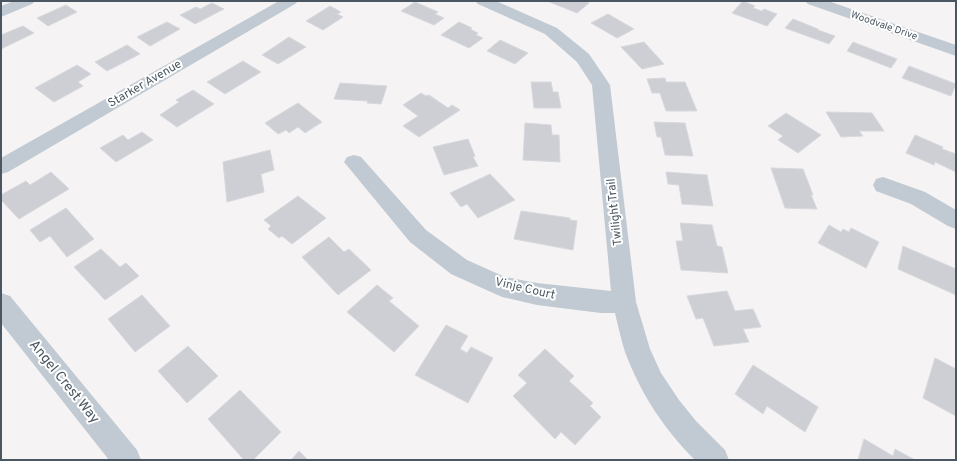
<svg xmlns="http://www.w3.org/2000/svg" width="957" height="461" font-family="Overpass,sans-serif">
  <rect width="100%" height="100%" fill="#f5f3f3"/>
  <path fill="#cdcfd5" stroke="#d7d9de" d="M547,1H584L589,3L577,13Z
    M743,1L755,6L753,8L762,11L764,9L777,14L767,26L732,13Z
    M415,2L438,12L435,14L444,18L434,25L401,11Z
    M212,3L224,9L195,24L180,15L196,7L200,9Z
    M66,5L77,12L48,26L37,18Z
    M330,6L341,12L337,14L343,17L323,30L306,21Z
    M608,14L634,29L617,38L591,23Z
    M793,19L818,29V30L835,36L829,44L785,28Z
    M167,22L180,29L150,46L137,37Z
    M459,22L472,28L470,29L478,33L476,35L483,38L469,48L441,35Z
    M23,26L34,33L1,49V35Z
    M289,37L306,47L278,64L262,55Z
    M500,40L528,53L515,64L487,51Z
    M644,42L664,64L642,69L621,47Z
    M853,42L897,59L891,68L847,51Z
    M127,45L140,54L107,71L95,62Z
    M243,61L261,72L225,94L207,82Z
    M77,65L91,74L78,82L83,86L54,102L35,88Z
    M909,66L956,84L951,96L902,78Z
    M665,78L666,82H685L697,111H666L660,93H652L647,79Z
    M531,82H551L553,92H558L561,108H534Z
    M340,83L387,86L381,104L367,103L368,101L334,99Z
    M193,90L214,104L177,127L160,115L179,102L176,100Z
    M421,93L426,96L429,95L448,108L452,105L460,110L419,137L403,126L418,116L403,105Z
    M298,103L322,122L305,133L298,127L289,133L286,130L278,134L265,123Z
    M826,112L872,113L884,131H859L863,136L841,137Z
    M786,113L821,135L798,153L778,140L783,136L768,126Z
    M654,122L685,123L693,156L665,155L661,137H657Z
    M525,123L551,125L552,135H559L560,162L523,160Z
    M142,132L153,140L116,162L100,148L123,135L128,140Z
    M915,135L943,147L942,149L956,154V172L935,162L934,165L906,153Z
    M468,139L475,156L473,157L478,166L444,175L433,147Z
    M270,150L274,170L261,174L264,192L227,202L223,162Z
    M771,168L803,169L813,195H811L817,209L785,208Z
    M51,172L69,189L19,219L1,200V195L26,181L30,185Z
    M666,172L707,175L713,206L682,204L679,185L668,184Z
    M490,174L515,200L478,218L467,204L461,207L450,193Z
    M298,196L326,218L292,244L282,236L279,238L268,229L271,226L264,220Z
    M66,208L94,239L67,257L50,236L40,242L30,230Z
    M521,211L570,218V220L577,221L573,250L514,239Z
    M680,223L712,225L717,246L722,247L728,273L681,270L676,241H683Z
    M829,225L841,232L843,229L849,232L851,228L879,242L866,268L818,243Z
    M329,237L344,252L349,249L371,270L338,295L302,257Z
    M903,246L956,269V295L898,269Z
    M101,249L120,267L126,263L139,276L105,300L74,267Z
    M377,285L393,298L389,301L419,326L394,352L347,312Z
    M727,291L735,311L753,309L761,327L743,329L749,342L714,346L703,318L696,319L687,296Z
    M142,295L170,326L135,352L108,319Z
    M446,325L468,336L460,349L467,353L471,347L493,358L468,403L415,375Z
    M188,346L218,376L187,403L158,371Z
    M545,349L574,376L569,381L593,403L590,406L601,417L575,445L561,432L555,439L513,396L527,383L518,375Z
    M935,358L956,369V416L923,398Z
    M753,365L818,407L805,432L767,406L763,414L735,394Z
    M240,390L281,432L253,460H244L208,419Z
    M864,439L893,456L895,449L915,460H858Z
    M299,451L308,460H291Z"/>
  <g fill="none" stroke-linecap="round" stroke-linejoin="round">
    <path fill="#c1cad2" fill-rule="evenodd" d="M14,1H35L32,4L1,17V6Z
      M279,1H298L295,4L8,172L1,174V158Z
      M475,1H496L557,28L589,54L610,85L636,302L650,349L661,373L679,400L696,421L725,450L729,460H695C663,428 641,394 625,352C621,339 618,326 615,313H601L537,305L502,297L451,274L410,242L344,162L347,157L354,155L361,157L426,230L467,260L505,277L537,283L611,291L592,85L577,62L545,34L478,4Z
      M805,1H828L956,45V56L808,4Z
      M883,177L925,192L956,210V229L948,226L911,204L876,191L873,185L876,179Z
      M1,293L10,296L137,450L141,460H109L1,323Z"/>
  </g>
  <g text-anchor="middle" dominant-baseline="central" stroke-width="4" stroke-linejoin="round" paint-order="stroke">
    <g font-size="10" fill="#4a5661" stroke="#fff">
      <text transform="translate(884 26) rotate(19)">Woodvale Drive</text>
    </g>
    <g font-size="12" fill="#4a5661" stroke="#fff">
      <text transform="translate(145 84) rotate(-30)">Starker Avenue</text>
      <text transform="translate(615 212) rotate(-96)">Twilight Trail</text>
      <text transform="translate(525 289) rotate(13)">Vinje Court</text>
    </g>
    <g font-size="14" fill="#4a5661" stroke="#fff">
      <text transform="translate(64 382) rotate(51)">Angel Crest Way</text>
    </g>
  </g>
  <rect width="957" height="461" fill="none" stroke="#4a5661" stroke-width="4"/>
</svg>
